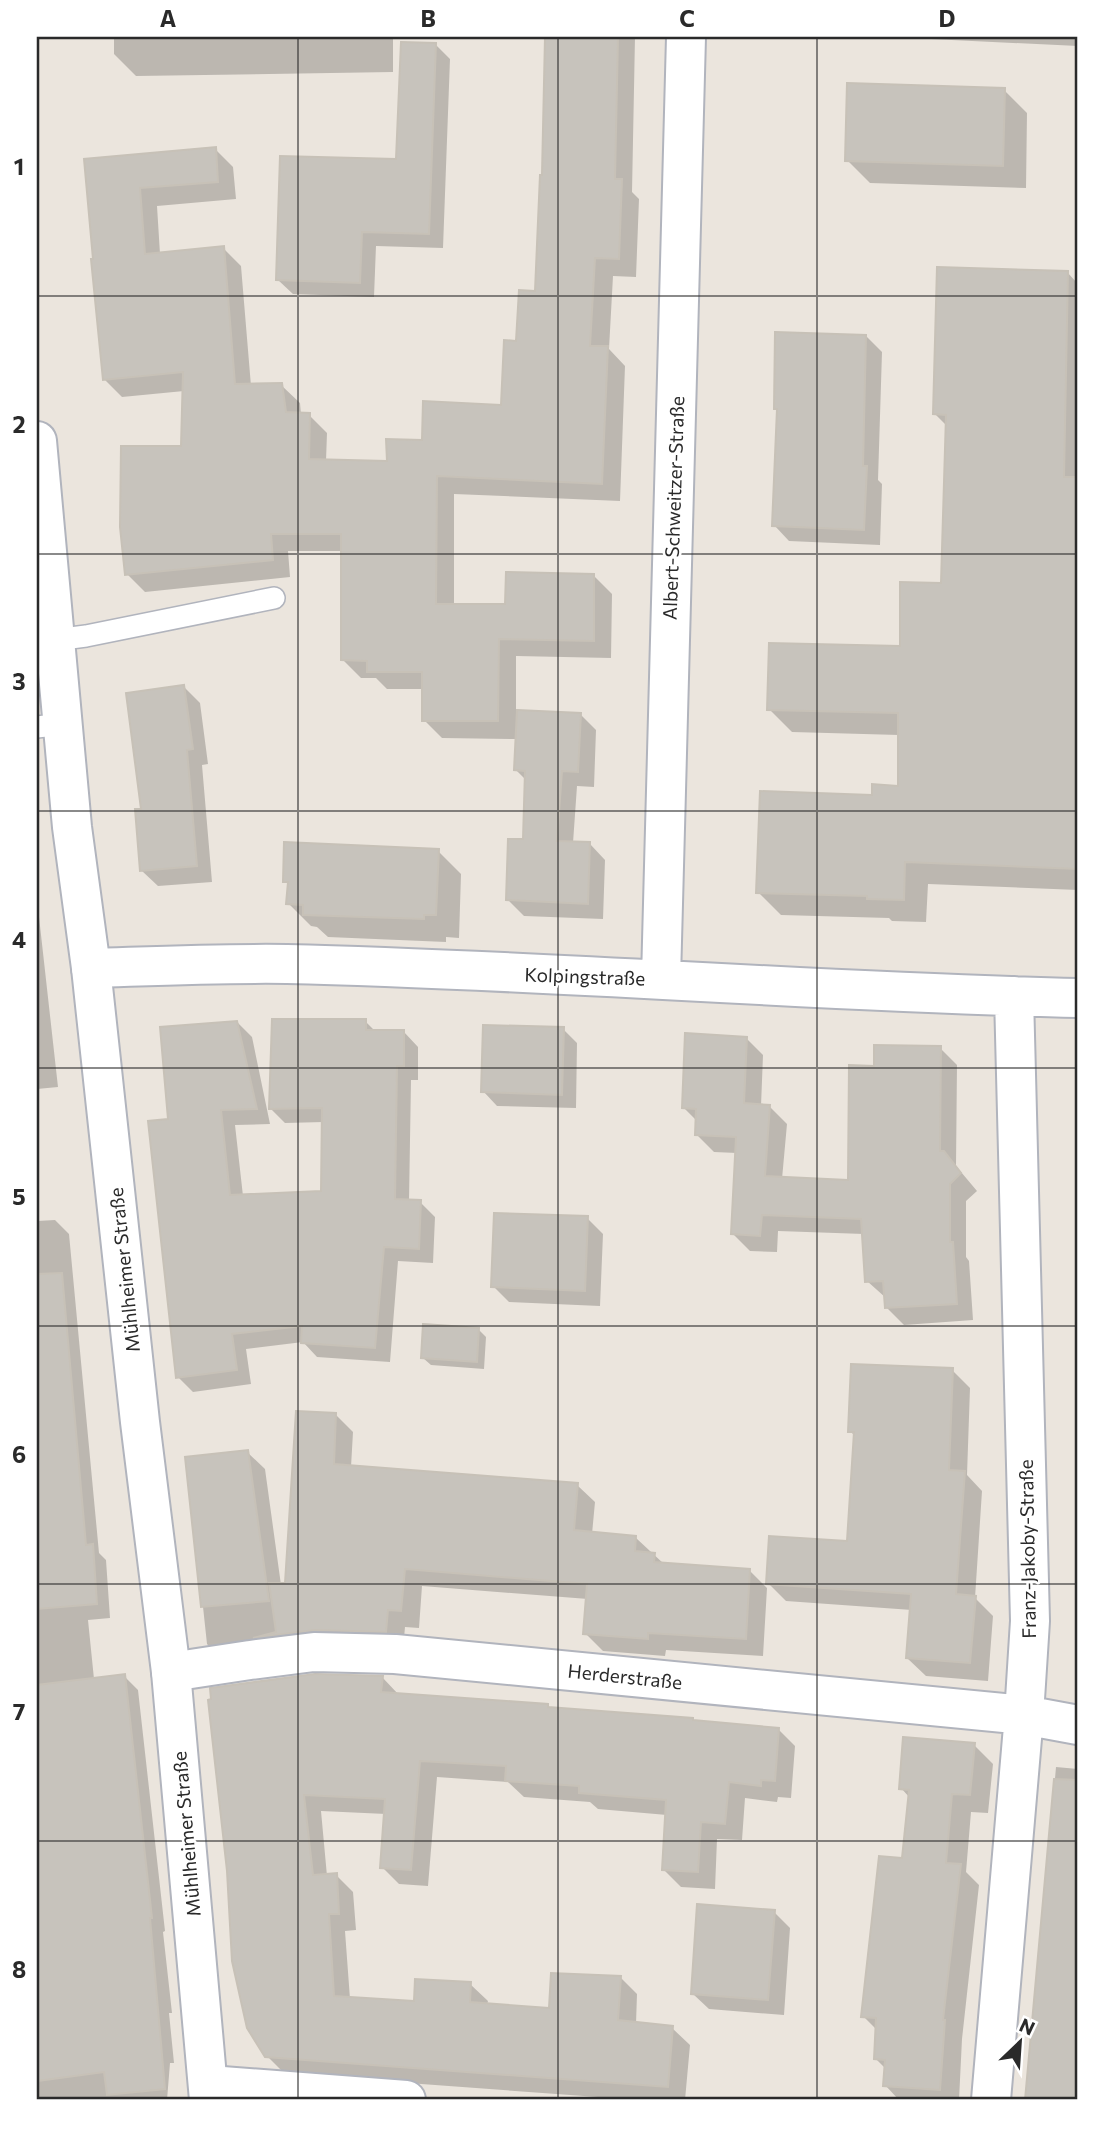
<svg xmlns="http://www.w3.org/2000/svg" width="1115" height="2137" font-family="Commissioner,sans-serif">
  <rect width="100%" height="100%" fill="#ebe5dd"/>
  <path fill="#0003" d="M114,37H393V72L136,76L114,54Z
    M547,37H635L632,192L639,199L636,277L613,276L609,349L625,366L620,501L454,494V606H507L594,576L612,594L611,658L516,656V712L580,714L596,730L594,787L577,786L573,843L590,844L605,860L603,919L524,916L508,900L525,841L526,780L516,770L517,739L442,738L424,720V689H387L376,678H361L343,660V551H288L290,577L145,592L127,574L182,448L184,391L122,397L104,379L86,160L215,149L233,167L236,199L157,206L160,254L223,248L241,266L251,386L281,385L300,403L301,415H309L327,433L326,461L388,463L424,442L502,407L518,343L536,293L544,177Z
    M929,37H1078V46L931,39Z
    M435,44L450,59L443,248L376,246L374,297L293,294L278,280L398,161Z
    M1004,90L1027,113L1026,188L870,183L847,160Z
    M1067,272L1078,284V890L928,884L926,922L892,921L889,918L781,915L758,892L874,797L899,788V735L792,732L769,709L901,648L943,585L947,426L935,414Z
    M866,336L882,352L878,480L882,484L880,545L789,541L774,525L779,411L776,408Z
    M184,687L200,703L208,764L202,765L212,882L158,886L142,871L143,810Z
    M438,851L461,874L459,938L446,937V942L328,937L317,927L311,926L288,903L289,885L285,881Z
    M37,899L58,1087L37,1089Z
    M365,1021L376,1032H404L418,1047V1080H411L409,1201L420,1202L435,1217L433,1263L398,1261L390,1362L317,1357L303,1342L246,1349L251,1384L193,1392L178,1377L170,1120L237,1022L252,1037L270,1124L235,1125L243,1196L323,1192L324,1122L285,1123L270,1108Z
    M563,1029L577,1043L576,1108L497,1106L483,1091Z
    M746,1038L763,1055L761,1106L770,1107L787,1124L782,1179L850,1182L875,1067L940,1048L957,1065L956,1166L977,1191L966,1201V1257L969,1261L973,1320L904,1325L887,1308L886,1298L867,1281L864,1234L778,1231L777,1252L750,1251L733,1234L737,1153L714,1152L697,1135V1121L683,1107Z
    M587,1218L603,1234L600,1306L509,1302L493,1286Z
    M55,1220L69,1234L99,1553L106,1560L110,1618L88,1620L94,1679L124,1676L138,1690L165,1931L163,1932L172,2013H169L174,2063H170L167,2100H37V1221Z
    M478,1329L486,1337L484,1369L431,1365L423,1358Z
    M952,1370L970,1388L967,1475L982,1491L975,1598L993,1616L988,1681L926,1676L907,1658L912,1610L786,1601L768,1583L849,1543L856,1437L850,1431Z
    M335,1414L353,1432L351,1467L577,1485L595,1502L592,1534L636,1538L664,1564L750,1571L767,1588L763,1656L666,1650L665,1656L603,1651L585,1633L588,1599L422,1586L419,1628L405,1627L403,1649L224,1662L207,1644L187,1458L247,1452L265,1469L281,1585L287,1584Z
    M382,1677L399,1695L548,1705L551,1709L778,1729L795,1746L791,1798L778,1797L777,1802L745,1798L742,1840L717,1839L715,1889L681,1887L664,1870L667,1815L598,1809L590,1802L524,1797L508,1782L437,1777L428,1886L399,1884L382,1867L386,1814L321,1811L327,1876L336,1875L353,1892L356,1930L345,1931L350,1999L415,2003L470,1984L488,2001L487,2005L551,2010L620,1977L637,1994L636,2024L672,2028L690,2045L685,2100H639L285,2074L267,2056L228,1871Z
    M974,1745L993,1764L988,1813L971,1812L966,1872L979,1885L962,2039L959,2100H899L885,2085L886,2069L876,2059L877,2030L863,2016L904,1860L910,1798L901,1788Z
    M1056,1767L1078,1769V2100H1027Z
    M774,1912L790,1928L784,2015L709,2009L693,1994Z"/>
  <path fill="#c7c3bc" stroke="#c7c1b7" stroke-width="2" d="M545,37H618L615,179H622L619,259L595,258L590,346H608L602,484L437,476L436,604H505L506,572L594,574V641L499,639L498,721H422V672H367V661L341,660V534H271L273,560L125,575L120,527L121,446H181L183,372L103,380L91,259H93L84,159L216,147L218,182L140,188L145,254L224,246L235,384L282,383L286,412L310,413L309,459L387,461L386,439L422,440L423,401L501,405L504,340L516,341L519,290L535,291L540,175H542Z
    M401,42L436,43L429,234L362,232L360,283L276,280L280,156L396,159Z
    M847,83L1005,88L1003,166L845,161Z
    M937,267L1068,271L1064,477H1078V869L905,862L904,900L867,899V896L756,893L760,791L872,795V784L898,786V713L767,710L769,643L900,646V582L941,583L946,415L933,414Z
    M775,332L866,335L863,466H867L864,530L772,526L777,409H774Z
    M184,685L193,749L187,750L197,866L140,871L135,809H141L126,693Z
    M517,710L581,713L578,772L562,771L557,841L590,842L588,904L506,900L508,839H523L525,771L514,770Z
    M284,842L439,849L436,915H424V919L303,915V905L286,904L288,882H283Z
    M272,1019H366V1030H404V1066H397L395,1199L421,1200L419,1249L384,1247L375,1348L301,1343L302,1326L232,1334L237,1370L176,1378L148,1121L168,1119L160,1027L237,1021L257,1109L221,1110L230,1195L321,1191L322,1108L269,1109Z
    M483,1025L564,1027L562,1095L481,1092Z
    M685,1033L747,1037L744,1103L770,1105L765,1176L848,1180L849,1065L874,1066V1045L941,1046L940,1151H944L961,1173L950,1184V1242H953L957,1304L885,1308L883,1281L865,1282L861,1219L762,1215L760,1236L731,1234L736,1137L695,1135L696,1109L682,1108Z
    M494,1213L588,1216L585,1291L491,1287Z
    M62,1273L86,1545L93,1544L97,1604L37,1609V1274Z
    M423,1324L479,1328L477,1362L421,1358Z
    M851,1364L953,1368L949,1470L965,1471L956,1594L976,1596L970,1663L906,1658L911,1594L766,1584L769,1536L847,1541L854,1432H848Z
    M296,1411L336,1413L334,1464L578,1483L574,1530L636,1536L635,1551L655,1553L654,1562L750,1569L746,1639L648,1633V1639L583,1634L587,1584L405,1569L401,1611L388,1610L386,1632L315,1630L253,1638L276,1632L269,1583H285Z
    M248,1450L269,1601L201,1607L185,1457Z
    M125,1674L152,1918H150L165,2089L107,2095L104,2072L37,2081V1685Z
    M315,1674L383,1676L381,1692L548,1704V1707L693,1718V1720L779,1728L775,1781L761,1780V1786L729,1782L725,1824L701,1822L698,1872L662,1870L666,1800L579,1793V1786L505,1781L506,1766L420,1761L411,1870L380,1868L385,1799L304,1795L313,1875L337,1873L339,1914H329L334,1996L414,2001L415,1979L471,1982L470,2002L549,2008L551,1973L621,1976L618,2020L673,2026L668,2087L265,2057L247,2028L232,1961L227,1871L208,1700L211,1699L210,1688Z
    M903,1737L975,1743L970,1795L952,1794L946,1863L961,1864L943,2020H945L940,2090L883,2086L885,2060L874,2059L876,2018L861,2017L879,1856L902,1858L909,1790L899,1789Z
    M1054,1779L1078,1780V2100H1025Z
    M697,1904L775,1910L768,2000L691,1994Z"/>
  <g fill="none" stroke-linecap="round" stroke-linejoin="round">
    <defs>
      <path id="service" d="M55,640L86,636L274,598
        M37,727L63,724"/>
      <path id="minor" d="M91,968C156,966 222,963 287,964C551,970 814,992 1078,998
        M661,979L686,37
        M171,1672L250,1660L314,1652L395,1654L1024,1715L1078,1725
        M209,2085L406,2100
        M991,2100L1024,1715L1030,1621L1014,996"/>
      <path id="secondary" d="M37,441L72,827L91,968L140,1422L171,1672L209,2100"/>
    </defs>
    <use href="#service" stroke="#b1b4bd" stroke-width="24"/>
    <use href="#minor" stroke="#b1b4bd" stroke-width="42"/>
    <use href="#secondary" stroke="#b1b4bd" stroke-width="42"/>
    <use href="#service" stroke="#fff" stroke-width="21"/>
    <use href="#minor" stroke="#fff" stroke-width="38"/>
    <use href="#secondary" stroke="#fff" stroke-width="38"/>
  </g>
  <path fill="none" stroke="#2a2a2a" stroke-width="2" stroke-opacity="0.55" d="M298,37V2100M558,37V2100M817,37V2100M37,296H1078M37,554H1078M37,811H1078M37,1068H1078M37,1326H1078M37,1584H1078M37,1841H1078"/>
  <g text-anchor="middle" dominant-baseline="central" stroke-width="5" stroke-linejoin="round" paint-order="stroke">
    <g font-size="19" fill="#2a2a2a" stroke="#fff">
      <text transform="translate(673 508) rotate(-88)">Albert-Schweitzer-Straße</text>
      <text transform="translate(585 976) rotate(2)">Kolpingstraße</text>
      <text transform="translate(124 1270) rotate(-96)">Mühlheimer Straße</text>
      <text transform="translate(1027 1549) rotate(-91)">Franz-Jakoby-Straße</text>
      <text transform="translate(625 1676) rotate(6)">Herderstraße</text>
      <text transform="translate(186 1834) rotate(-95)">Mühlheimer Straße</text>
    </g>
  </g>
  <rect width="1115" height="2137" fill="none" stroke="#ffffff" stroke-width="77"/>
  <g transform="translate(1020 2042) rotate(25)" stroke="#ffffff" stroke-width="5" paint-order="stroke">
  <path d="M0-5L12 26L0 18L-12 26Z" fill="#2a2a2a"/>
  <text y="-10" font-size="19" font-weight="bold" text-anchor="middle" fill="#2a2a2a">N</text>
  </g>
  <rect x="38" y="38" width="1038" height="2060" fill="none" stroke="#2a2a2a" stroke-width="2.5"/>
  <g font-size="23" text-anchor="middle" font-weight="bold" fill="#2a2a2a">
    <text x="168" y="27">A</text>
    <text x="428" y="27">B</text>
    <text x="687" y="27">C</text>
    <text x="947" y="27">D</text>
    <text x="19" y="175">1</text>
    <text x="19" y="433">2</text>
    <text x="19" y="690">3</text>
    <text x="19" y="948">4</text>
    <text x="19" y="1205">5</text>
    <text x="19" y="1463">6</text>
    <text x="19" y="1720">7</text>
    <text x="19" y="1978">8</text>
  </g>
</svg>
